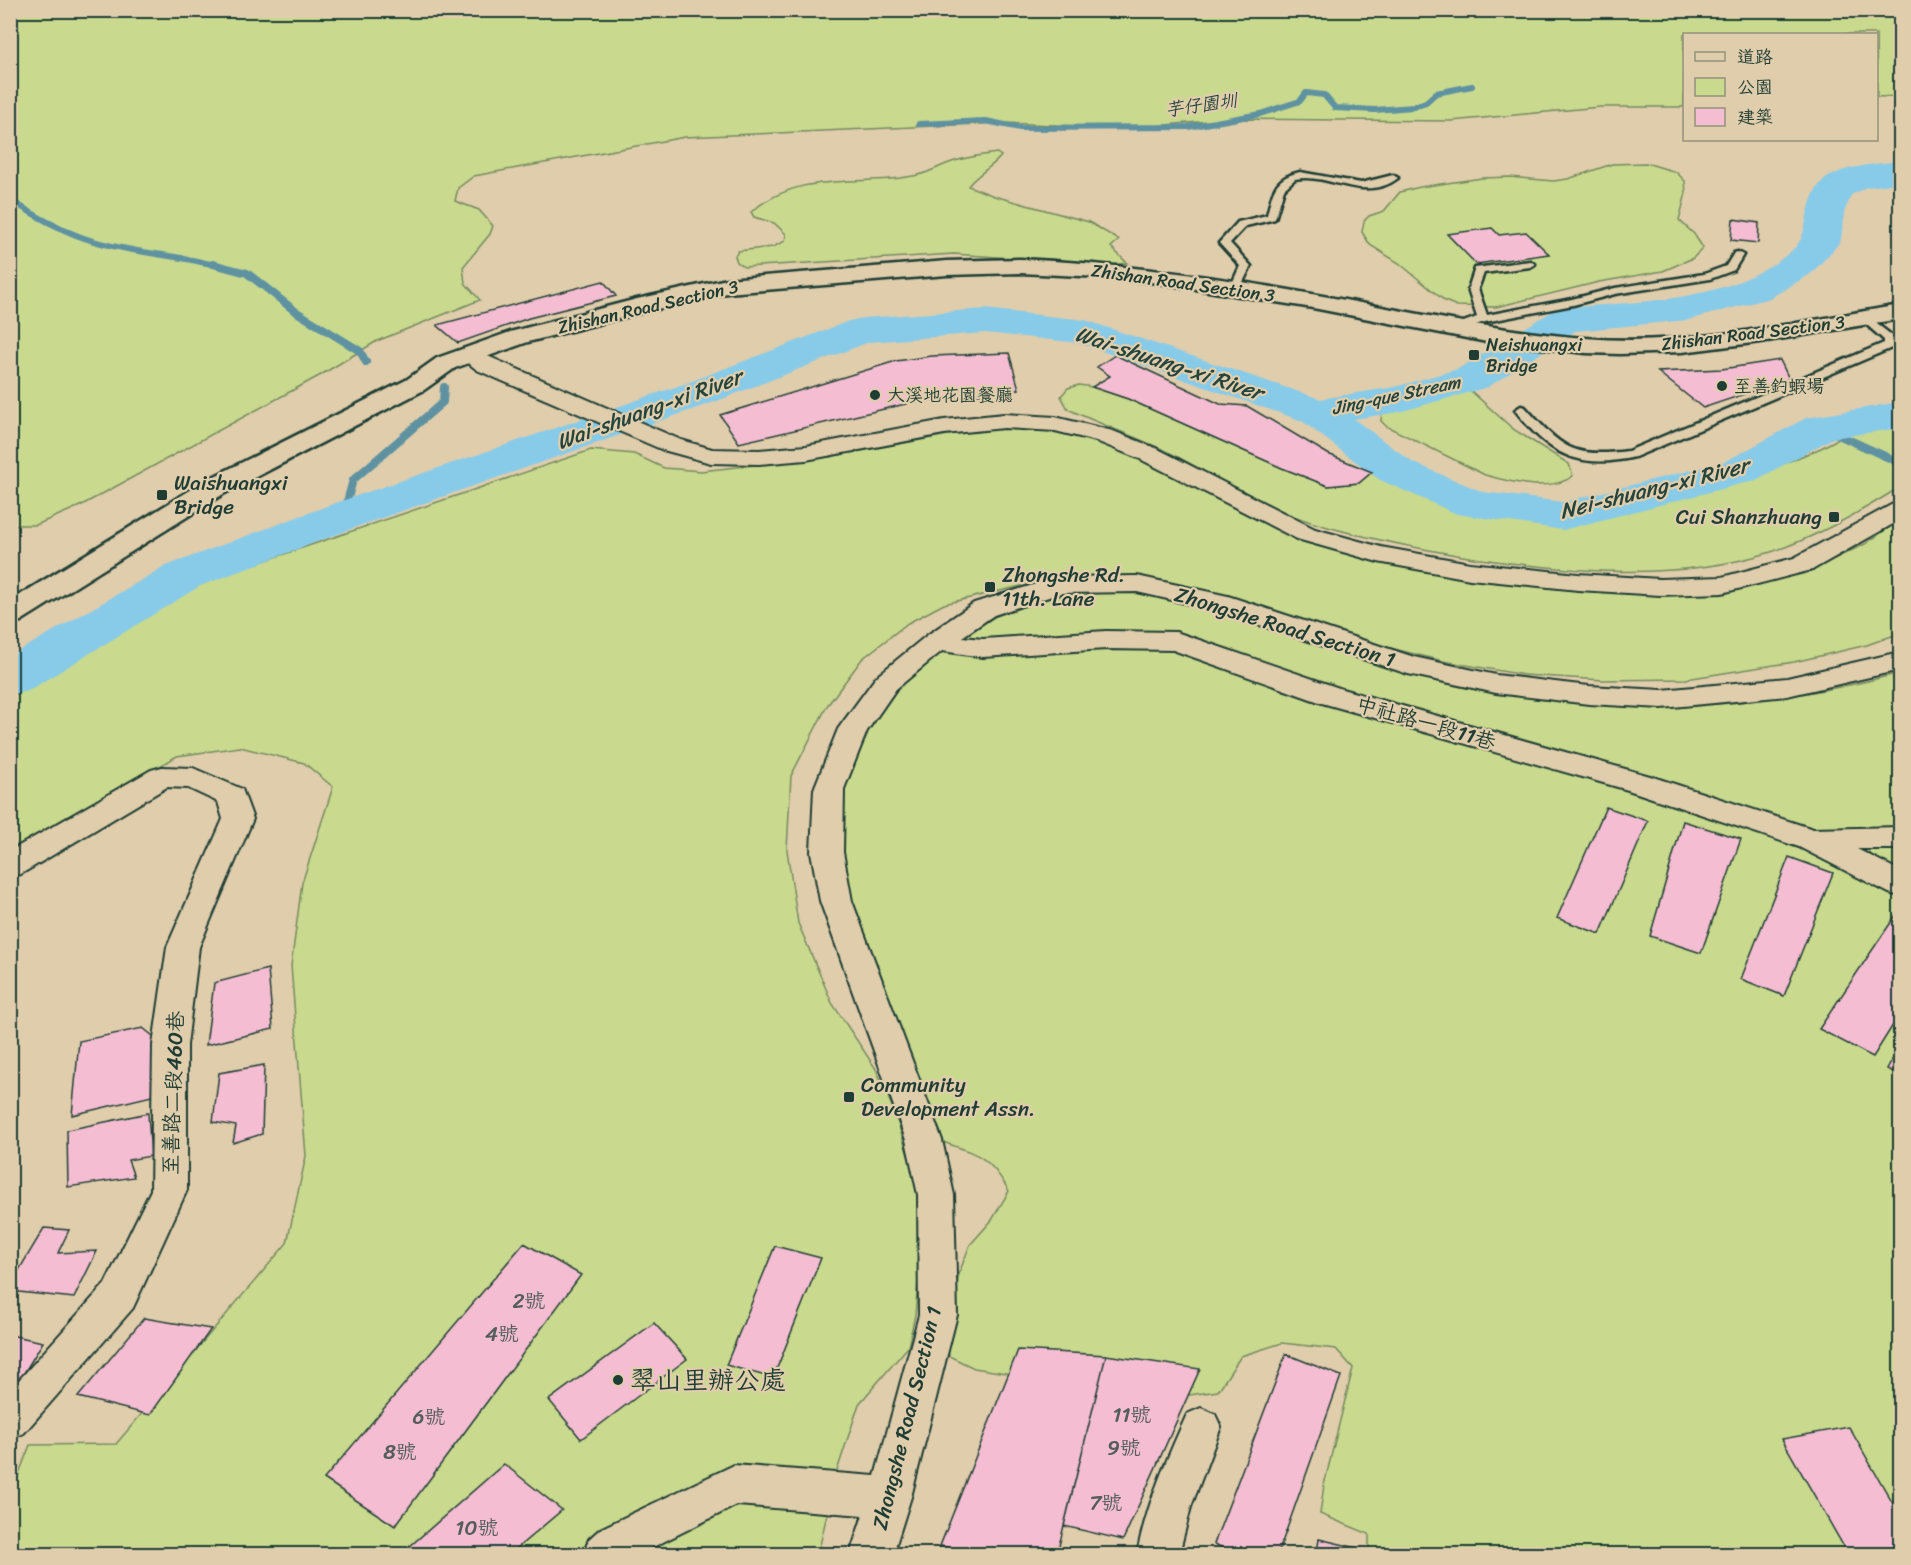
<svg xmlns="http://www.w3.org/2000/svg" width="1911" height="1565" font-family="Sriracha,'LXGW WenKai TC',sans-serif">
  <rect width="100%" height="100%" fill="#e0cdab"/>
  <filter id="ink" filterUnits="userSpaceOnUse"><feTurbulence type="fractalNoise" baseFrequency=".0167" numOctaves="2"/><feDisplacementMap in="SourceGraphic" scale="12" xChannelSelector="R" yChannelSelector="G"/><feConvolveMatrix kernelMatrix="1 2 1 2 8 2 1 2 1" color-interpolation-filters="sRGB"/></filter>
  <g filter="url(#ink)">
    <path fill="#c9d98d" stroke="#748b60" stroke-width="1.5" d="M1900,10V96L1877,97L1876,34H1684V107H1600L1451,121L1231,119L1132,128L1003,123L685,137L474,176L458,188L455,201L479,210L493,226L490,234L463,267L465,283L480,300L377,341L319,376L80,506L36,525H16L11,522V11Z
      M997,153L1001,156C994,166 977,174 968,186L994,196L1089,222L1119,240L1111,247L1127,263L1110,265L954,254L744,267L737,262L735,256L738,251L773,247L785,241L786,234L774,223L754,217L751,212C804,167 861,189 922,174C932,171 942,165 952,162C966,157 982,155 997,153Z
      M1646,163L1676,172L1685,181L1686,193L1679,220L1694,234L1703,248L1693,258L1663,271L1599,282L1496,307L1457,306L1445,301L1399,263L1370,245L1362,232L1364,221L1369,216L1384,211L1400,192L1420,187L1482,178L1510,177L1553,181L1568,179L1612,164Z
      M1079,385L1092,387L1128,399L1282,468L1328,486L1359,483L1372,472L1401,479L1435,495L1473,507L1511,516L1550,522L1596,517L1761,473L1821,448L1847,434L1877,423L1900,419V487C1860,512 1817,537 1771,552C1676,582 1571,572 1474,558C1420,549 1367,539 1314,523C1265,508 1221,480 1176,456C1141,438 1103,426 1068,409L1061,396L1068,388Z
      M1462,388L1471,391L1513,429L1569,464L1573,476C1550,493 1510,482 1485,475L1386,426L1381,421L1382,411L1387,408Z
      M1005,428L1049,430L1106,442L1298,537L1653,594L1715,592L1809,571L1865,544L1900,520V633L1867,645L1794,662L1686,679L1603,680L1524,675L1443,661L1358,640L1277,616L1065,579L1021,586L944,604L908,623L862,659L827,706L791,776L787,850L798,923L832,1003L876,1069L894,1111L915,1177L922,1235L915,1315L908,1347L859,1404L836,1474L818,1554H11V1494L30,1445L116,1444L287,1243L306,1156L291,966L302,883L333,787L304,763L240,747L177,756L11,854V697L184,588L591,450L634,454L664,468L701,471L828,457L948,435Z
      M1130,592C1209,599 1280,636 1355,658C1400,671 1445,686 1491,692C1549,701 1610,709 1668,707C1746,704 1825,693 1900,673V1554H1369V1534L1320,1514L1324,1485L1353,1368L1336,1349L1282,1343L1241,1356L1218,1391L1167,1398L974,1368L949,1356L947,1337L959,1273L970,1245L992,1220L1009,1191C989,1155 977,1154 940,1141L861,929L836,854L839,806L855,749L885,699L931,657L994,617L1040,600L1076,593Z"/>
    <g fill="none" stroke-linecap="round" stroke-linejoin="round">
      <path stroke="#5e92a1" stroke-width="6" d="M919,124L986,121L1020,128L1188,127L1260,114L1300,101L1306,93L1324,95L1335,108L1375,110L1413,107L1426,102L1436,93L1472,86
        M10,200C33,214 58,229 84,238C128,253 174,254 219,266"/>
      <path stroke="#5e92a1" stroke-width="8" d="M213,264L247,273L295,311L360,351L366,362
        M1821,427L1900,463
        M343,516L353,480L443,402L444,387"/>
      <path fill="#88cbe9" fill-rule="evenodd" d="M1900,161V183L1867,187L1851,195L1844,213L1841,240L1835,248L1812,273L1770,298L1688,320L1575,331L1488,387L1399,412L1354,419L1412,462L1483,492L1563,502L1724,462L1806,418L1900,402V428L1833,438L1756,480L1563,530L1457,514L1380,480L1302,421L1079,343L985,333L869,342L717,401L359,526L200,586L28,691L10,695V656L166,566L327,506L687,383L849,321L863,318L985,309L1085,320L1320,399L1395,387L1458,369L1551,312L1565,308C1638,301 1722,303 1784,257C1802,244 1803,236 1807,216C1809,206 1814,189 1822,182C1838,166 1878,164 1900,161Z"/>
    </g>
    <path fill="#f5bdd2" stroke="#1f3d34" stroke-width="1.5" d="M1733,219L1759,223L1758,243L1731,240Z
      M1492,228L1499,235L1526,232L1549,254L1476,264L1447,234Z
      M603,281L616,296L529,318L458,343L437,325Z
      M1009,353L1019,389L914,402L739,443L720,415L896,361L932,356Z
      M1115,355L1220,404L1247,406L1328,454L1372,472L1359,483L1328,486L1282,468L1128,399L1092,387L1110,376L1097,367Z
      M1780,360L1789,379L1703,408L1658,372L1722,369Z
      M1606,807L1648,821L1600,934L1557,918Z
      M1683,821L1741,839L1701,953L1650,936Z
      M1789,857L1833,873L1784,996L1741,979Z
      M1900,909V1014L1873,1057L1819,1029Z
      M268,969L273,1029L206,1045L214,983Z
      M143,1028L158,1040L152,1096L72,1115L79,1041Z
      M1900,1045V1075L1887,1069Z
      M264,1065L262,1134L233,1143L236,1126L213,1122L219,1073Z
      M148,1113L151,1156L128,1160L134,1177L68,1187L67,1130Z
      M44,1228L69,1230L58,1253L97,1251L74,1298L10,1291V1285Z
      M524,1243L581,1275L395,1526L324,1479Z
      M775,1246L821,1258L773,1378L726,1365Z
      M144,1318L211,1329L150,1415L78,1397Z
      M654,1323L687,1359L581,1439L549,1400Z
      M10,1335L43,1342L10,1396Z
      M1018,1350L1106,1355L1057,1554H985L940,1546Z
      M1286,1354L1341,1376L1278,1554H1238L1214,1544Z
      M1106,1355L1200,1369L1123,1540L1064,1526Z
      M1849,1427L1900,1516V1554H1848L1782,1439Z
      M504,1464L562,1510L510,1554H401Z
      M1319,1539L1383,1554H1317Z
      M940,1546L985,1554H938Z"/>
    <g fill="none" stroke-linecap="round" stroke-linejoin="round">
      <defs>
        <path id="lane" d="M1300,172L1361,183L1393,175L1398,178C1364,204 1329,172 1295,179L1284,189L1275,219L1246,226L1230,243L1251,266L1239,290H1231L1230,288L1240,266L1219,243L1238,222L1267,215C1273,192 1273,178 1300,172Z
          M1738,252L1743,255L1734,270L1710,279L1615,294L1573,305L1485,322L1451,332L1445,329L1477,317L1468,289L1475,268L1530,261L1535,264L1530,267L1484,273L1478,289L1487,315L1572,299L1615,288L1704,274L1726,266L1734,253Z
          M1865,315L1894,337V347L1635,457C1579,470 1549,455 1515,410L1521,406L1525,407C1562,448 1571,458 1628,451L1884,343V340L1859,318Z"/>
        <path id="street" d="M469,348L681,440L712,449L759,450L806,446L944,420L1004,414L1055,417L1113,431L1158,449L1315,529L1381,547L1470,563L1578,574L1660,579L1722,577L1794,558L1891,505L1900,502V520L1812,570L1722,593L1660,595L1578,590L1470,579L1378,562L1297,539L1140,459L1096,441L1055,431L1004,428L944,434L806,460L759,464L711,463L663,450L477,370L458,355L461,350Z
          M1137,576L1228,596L1414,657L1496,675L1589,686L1662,690L1787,678L1900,652V670L1787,696L1662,708L1589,704L1496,693L1408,674L1211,609L1137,592L1061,593L994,615L962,637L983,639L1106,631L1176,632L1342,689L1650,776L1813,829L1900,827V849H1857L1900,871V896L1889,893L1799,847L1628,790L1322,703L1173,650L1106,649L983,657L942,651L896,689L867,731L844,789L843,852L852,901L942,1140L954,1195L957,1315L911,1497L893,1554H850L863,1515L737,1505L639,1554H583L589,1539L600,1529L734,1465L875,1476L919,1315L918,1195L906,1140L820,901L811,852L814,789L838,729L876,677L926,636L974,603L1059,577Z
          M162,767L193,768L242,789L253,819L199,947L187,1045V1190L133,1308L24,1433L10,1439V1390L105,1284L151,1190L153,1045L167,947L223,819L218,802L188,788L167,787L21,874L10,877V851L151,770Z
          M1201,1408L1215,1414L1221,1427L1191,1507L1179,1554H1137C1146,1506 1167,1458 1187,1414Z"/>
        <path id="secondary" d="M1020,259C1120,264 1214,276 1312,294C1403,310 1493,331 1585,338C1690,347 1797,322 1900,305V319L1761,342L1682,352L1620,354L1586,353L1487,342L1313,308L1159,283L1101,277L1020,273L947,275L727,293L640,313L528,342L455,368L424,390L225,493L21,621L10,623V601L205,481L406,380L437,358L510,332L637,299L727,279L947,261Z"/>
      </defs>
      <use href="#lane" stroke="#1f3d34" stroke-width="5"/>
      <use href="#street" stroke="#1f3d34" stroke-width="4"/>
      <use href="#secondary" stroke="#1f3d34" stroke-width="5"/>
      <use href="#lane" fill="#e0cdab" fill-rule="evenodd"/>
      <use href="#street" fill="#e0cdab" fill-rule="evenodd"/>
      <use href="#secondary" fill="#e0cdab" fill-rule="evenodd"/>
    </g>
  </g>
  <g fill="#1f3d34" stroke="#e0cdab" stroke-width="2">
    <rect x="1468" y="349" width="12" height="12" rx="3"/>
    <circle cx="1722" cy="386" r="6"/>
    <circle cx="875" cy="395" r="6"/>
    <rect x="156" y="489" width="12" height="12" rx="3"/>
    <rect x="1828" y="511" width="12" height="12" rx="3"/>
    <rect x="984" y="581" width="12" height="12" rx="3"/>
    <rect x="843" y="1091" width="12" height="12" rx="3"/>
    <circle cx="618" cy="1380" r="6"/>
  </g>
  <g text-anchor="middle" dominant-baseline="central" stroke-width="4.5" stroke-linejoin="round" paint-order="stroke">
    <g font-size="18" font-style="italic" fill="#24443d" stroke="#e0cdab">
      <text transform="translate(1201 105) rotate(-8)">芋仔園圳</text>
      <text transform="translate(1396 395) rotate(-12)">Jing-que Stream</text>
    </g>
    <g font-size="18" fill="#1f3d34" stroke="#e0cdab">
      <text transform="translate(1183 283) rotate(8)">Zhishan Road Section 3</text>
      <text transform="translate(648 307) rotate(-13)">Zhishan Road Section 3</text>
      <text transform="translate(1753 333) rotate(-7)">Zhishan Road Section 3</text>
    </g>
    <g font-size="18" fill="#1f3d34" stroke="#e0cdab" text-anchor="start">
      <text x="1486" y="345">Neishuangxi<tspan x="1486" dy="21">Bridge</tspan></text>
      <text x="1734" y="386">至善釣蝦場</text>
      <text x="887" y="395">大溪地花園餐廳</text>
    </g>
    <g font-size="21" fill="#1f3d34" stroke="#e0cdab" text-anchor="start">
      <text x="174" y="483">Waishuangxi<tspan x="174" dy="24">Bridge</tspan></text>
      <text x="1822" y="517" text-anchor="end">Cui Shanzhuang</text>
      <text x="1002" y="575">Zhongshe Rd.<tspan x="1002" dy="24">11th. Lane</tspan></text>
      <text x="861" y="1085">Community<tspan x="861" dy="24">Development Assn.</tspan></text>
    </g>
    <g font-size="21" fill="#1f3d34" stroke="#e0cdab">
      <text transform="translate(1285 627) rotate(17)">Zhongshe Road Section 1</text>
      <text transform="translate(1426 723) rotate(16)">中社路一段11巷</text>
      <text transform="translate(173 1093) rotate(-88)">至善路二段460巷</text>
      <text transform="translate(907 1418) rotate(-76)">Zhongshe Road Section 1</text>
    </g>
    <g font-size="21" fill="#545d5c">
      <text x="529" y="1301">2號</text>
      <text x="502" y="1334">4號</text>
      <text x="1132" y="1415">11號</text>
      <text x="429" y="1417">6號</text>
      <text x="1124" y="1448">9號</text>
      <text x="400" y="1452">8號</text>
      <text x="1106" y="1503">7號</text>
      <text x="477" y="1528">10號</text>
    </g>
    <g font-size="22" font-style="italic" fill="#24443d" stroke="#e0cdab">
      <text transform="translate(1169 363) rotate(18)">Wai-shuang-xi River</text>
      <text transform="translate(649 409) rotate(-20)">Wai-shuang-xi River</text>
      <text transform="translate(1654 488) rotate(-14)">Nei-shuang-xi River</text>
    </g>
    <g font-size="26" fill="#1f3d34" stroke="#e0cdab" text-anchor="start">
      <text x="630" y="1380">翠山里辦公處</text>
    </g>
  </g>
  <rect width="1911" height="1565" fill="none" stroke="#e0cdab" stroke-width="36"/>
  <rect x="18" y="18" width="1875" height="1529" fill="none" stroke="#1f3d34" stroke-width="2" filter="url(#ink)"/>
  <rect x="1683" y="33" width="195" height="108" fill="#e0cdab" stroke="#93937b" stroke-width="1.5"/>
  <rect x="1695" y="52" width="30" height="9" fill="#e0cdab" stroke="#93937b" stroke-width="1.5"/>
  <text x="1737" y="63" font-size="18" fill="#1f3d34">道路</text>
  <rect x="1695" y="78" width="30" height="18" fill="#c9d98d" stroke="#93937b" stroke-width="1.5"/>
  <text x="1737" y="93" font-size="18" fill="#1f3d34">公園</text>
  <rect x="1695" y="108" width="30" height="18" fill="#f5bdd2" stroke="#93937b" stroke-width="1.5"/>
  <text x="1737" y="123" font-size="18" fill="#1f3d34">建築</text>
</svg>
